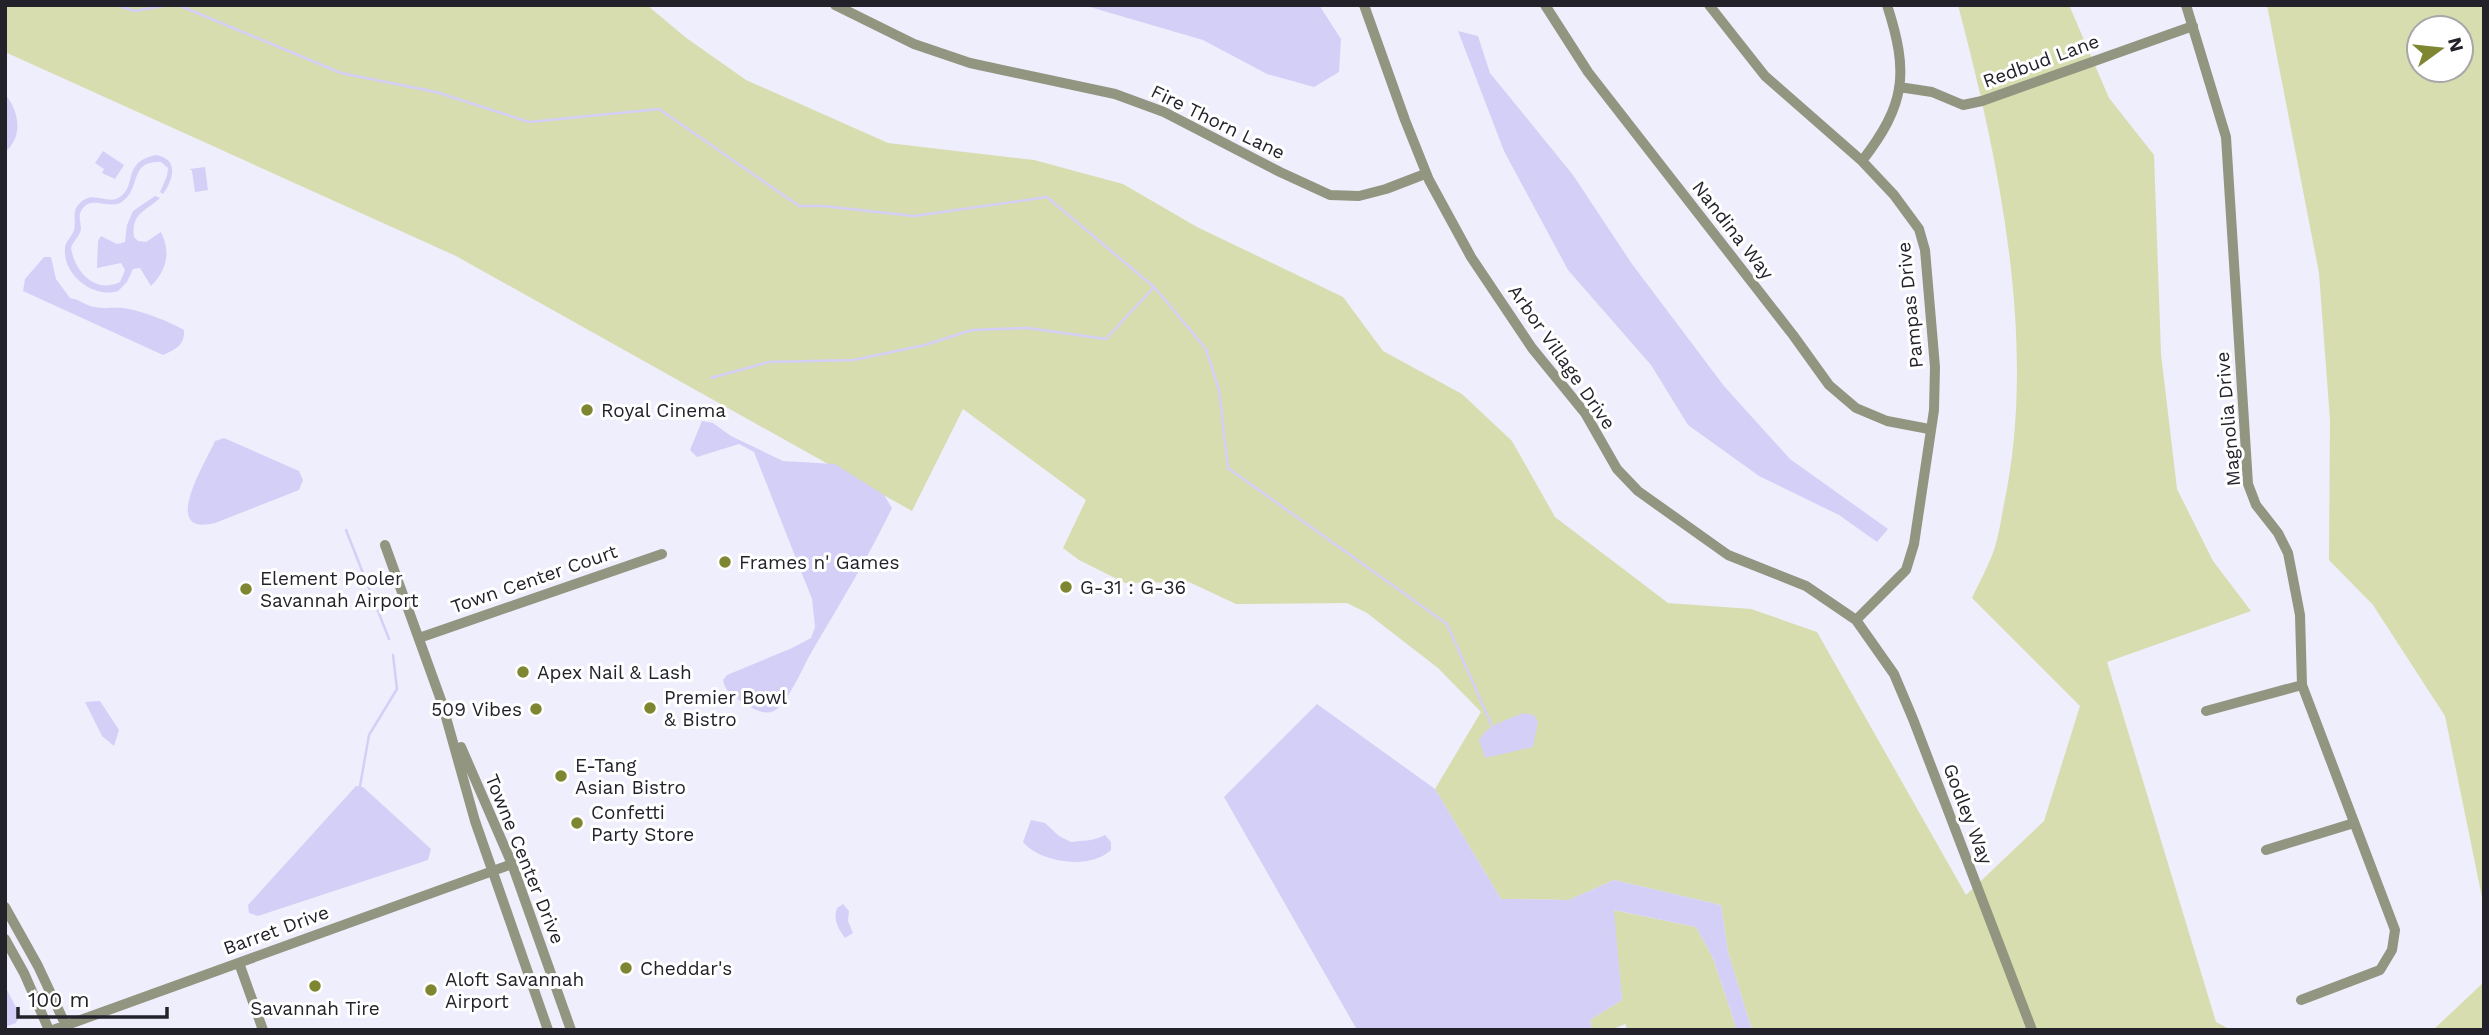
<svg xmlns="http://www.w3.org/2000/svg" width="2489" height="1035" font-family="'Work Sans',sans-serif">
  <rect width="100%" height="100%" fill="#efeefc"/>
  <path fill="#d7ddae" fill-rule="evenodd" d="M5,5H647L685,37L746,80L888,143L1034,160L1123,184L1197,227L1343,297L1383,351L1462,394L1512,441L1555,517L1668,603L1751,609L1817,632L1966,895L2044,821L2080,706L1972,598C1979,583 1988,567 1994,550C1999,536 2001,519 2004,504C2038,344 1999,161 1958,5H2069L2109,98L2154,155L2161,354L2177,489L2213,561L2251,611L2107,662L2216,1022L2231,1030H1752L1728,952L1721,905L1614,880L1569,900L1501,899L1435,789L1481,712L1438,668L1367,613L1347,603L1236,604L1189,582L1125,583L1079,560L1063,548L1086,500L963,409L912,511L456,256L5,52Z
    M2267,5H2484V907L2445,716L2373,605L2329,560L2330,420L2319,273ZM2419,28H2461V70H2419Z
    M1613,910L1696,927L1713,958L1737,1030H1628L1625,1024L1611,1030H1592L1590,1020L1622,1000Z
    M2484,982V1030H2433Z"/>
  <path fill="#d4cff7" d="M1083,5H1319L1341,39L1339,72L1314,87L1267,74L1203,40Z
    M1458,31L1478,36L1490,73L1573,175L1632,264L1724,386L1790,459L1888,529L1877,542L1839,515L1759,476L1688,425L1651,365L1568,270L1504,151Z
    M5,94C19,111 24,136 5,152Z
    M103,151L124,165L115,179L102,173L104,169L95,163Z
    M155,155C179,158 174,179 163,194L160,192L167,176L168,168L161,162C129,160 141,188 123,201C111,211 93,195 83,208C77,215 81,221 81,229C80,236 73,241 71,248C75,272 95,294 120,282L125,270L121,263L97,268L98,241L101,236L117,244L125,242L127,225L133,211L155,196L160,198C145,212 131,213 134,237L138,241L146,242L161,232C171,252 167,270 151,286L140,268L133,269L127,282L118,291C95,299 63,276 65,249C65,241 72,237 74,230C76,223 73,215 76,208C91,185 107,208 121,196C137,184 122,163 155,155Z
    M205,167L208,190L195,192L192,171L190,169Z
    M44,257H51L56,279L70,298C81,300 86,306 95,307C104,309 114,307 123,308C140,310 168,321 184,330C185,345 176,349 163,355L23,291L25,279Z
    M702,421L713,423L731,436L783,461L835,464L884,495L892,508C868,558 839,605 811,653C802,669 791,696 778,708C768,718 753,709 744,703C734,697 725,692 723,680L727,675L792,648L811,638L815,627L812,599L754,452L739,444L697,457L690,450Z
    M224,438L299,471L303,480L299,490L215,523C158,537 207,460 215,441Z
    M100,701L119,730L114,746L102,736L85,702Z
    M1317,704L1435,789L1501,899L1569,900L1614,880L1721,905L1728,952L1752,1030H1737L1713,958L1696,927L1614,910L1622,1000L1590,1020L1592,1030H1357L1224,797Z
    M1523,713L1534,715L1538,722L1533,747L1485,758L1479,740C1488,724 1507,720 1523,713Z
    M356,786L363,787L431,849L428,860L258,916L249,913L248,905Z
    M1031,820L1045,823L1059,836L1071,842C1084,840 1091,842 1105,835L1111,842V850C1091,870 1040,863 1023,842Z
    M843,904L849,911L848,921L853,933L845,938C838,928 833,920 837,908Z
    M5,986L20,1015L16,1023L5,1027Z"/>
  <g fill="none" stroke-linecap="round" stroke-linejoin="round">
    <path stroke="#d4cff7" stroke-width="2.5" d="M117,5L134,11L170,5
      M178,5L341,73L436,92L529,122L659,109L799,206H823L914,216L1047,197L1154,287L1106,339L1028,328L972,330L925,345L854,360L769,362L711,378
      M1155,288L1206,349L1219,390L1228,468L1447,624L1492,726
      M346,530L389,639
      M360,786L369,735L397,689L393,655"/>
    <path stroke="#929580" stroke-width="10" d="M835,5L914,44L970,63L1115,94L1164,112L1280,172L1330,195L1359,196L1386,189L1425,174
      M1364,5L1405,120L1429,180L1471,257L1532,348L1585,413L1617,469L1638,491L1728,555L1806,586L1856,620L1894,674L1913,719L2032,1030
      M1545,5L1588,72L1793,335L1829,385L1856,408L1887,421L1929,429
      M1709,5L1765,76L1862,161L1894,195L1919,229L1925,250L1935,367L1934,410L1914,544L1906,570L1856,620
      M2186,5L2226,137L2248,484L2256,505L2278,533L2288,553L2300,615L2302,685L2395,930L2392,950L2380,970L2301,1000
      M1899,87L1932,92L1963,105L1982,101L2193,26
      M1862,161C1906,104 1909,73 1887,5
      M385,545L442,703L475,821L548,1030
      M419,638L662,554
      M2206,711L2302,685
      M461,747L512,864L571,1030
      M2266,850L2354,823
      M5,907L38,966L68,1030
      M5,939L24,973L49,1030
      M239,963L263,1030
      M53,1030L512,864"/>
  </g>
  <g fill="#7f8632" stroke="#fff" stroke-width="2.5">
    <circle cx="587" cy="410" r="7"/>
    <circle cx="725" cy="562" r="7"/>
    <circle cx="1066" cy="587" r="7"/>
    <circle cx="246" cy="589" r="7"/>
    <circle cx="523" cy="672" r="7"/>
    <circle cx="650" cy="708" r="7"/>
    <circle cx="536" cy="709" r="7"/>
    <circle cx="561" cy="776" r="7"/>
    <circle cx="577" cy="823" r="7"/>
    <circle cx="626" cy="968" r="7"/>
    <circle cx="315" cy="986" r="7"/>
    <circle cx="431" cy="990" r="7"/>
  </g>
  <g text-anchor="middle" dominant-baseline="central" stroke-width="6" stroke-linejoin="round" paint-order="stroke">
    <g font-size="19" fill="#23222b" stroke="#fff">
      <text transform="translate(2041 61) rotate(-20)">Redbud Lane</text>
      <text transform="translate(1218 122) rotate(26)">Fire Thorn Lane</text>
      <text transform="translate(1733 230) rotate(52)">Nandina Way</text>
      <text transform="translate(1910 305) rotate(-96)">Pampas Drive</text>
      <text transform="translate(1562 357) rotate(55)">Arbor Village Drive</text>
      <text transform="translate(2228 419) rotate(-95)">Magnolia Drive</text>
      <text transform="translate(534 579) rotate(-19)">Town Center Court</text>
      <text transform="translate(1968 814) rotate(69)">Godley Way</text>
      <text transform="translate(525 859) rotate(68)">Towne Center Drive</text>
      <text transform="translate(276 930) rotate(-20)">Barret Drive</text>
    </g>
    <g font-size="19" fill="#23222b" stroke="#fff" text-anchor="start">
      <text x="601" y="410">Royal Cinema</text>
      <text x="739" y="562">Frames n' Games</text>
      <text x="260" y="578">Element Pooler<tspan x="260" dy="22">Savannah Airport</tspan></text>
      <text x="1080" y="587">G-31 : G-36</text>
      <text x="537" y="672">Apex Nail &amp; Lash</text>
      <text x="664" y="697">Premier Bowl<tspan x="664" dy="22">&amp; Bistro</tspan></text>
      <text x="522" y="709" text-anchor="end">509 Vibes</text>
      <text x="575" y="765">E-Tang<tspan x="575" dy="22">Asian Bistro</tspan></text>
      <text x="591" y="812">Confetti<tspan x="591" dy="22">Party Store</tspan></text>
      <text x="640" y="968">Cheddar's</text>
      <text x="445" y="979">Aloft Savannah<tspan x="445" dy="22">Airport</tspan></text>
      <text x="315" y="1008" text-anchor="middle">Savannah Tire</text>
    </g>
  </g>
  <rect width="2489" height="1035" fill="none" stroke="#23222b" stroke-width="14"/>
  <g transform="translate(2440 49) rotate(75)"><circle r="33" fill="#ffffff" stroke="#a7a7aa" stroke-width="2"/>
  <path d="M0-5L12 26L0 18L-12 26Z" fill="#7f8632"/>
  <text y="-10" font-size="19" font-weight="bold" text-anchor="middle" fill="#23222b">N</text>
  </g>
  <path d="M18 1007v10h149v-10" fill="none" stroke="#23222b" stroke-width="3.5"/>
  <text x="28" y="1007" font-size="21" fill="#23222b" stroke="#ffffff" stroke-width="5" paint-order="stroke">100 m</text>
</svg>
